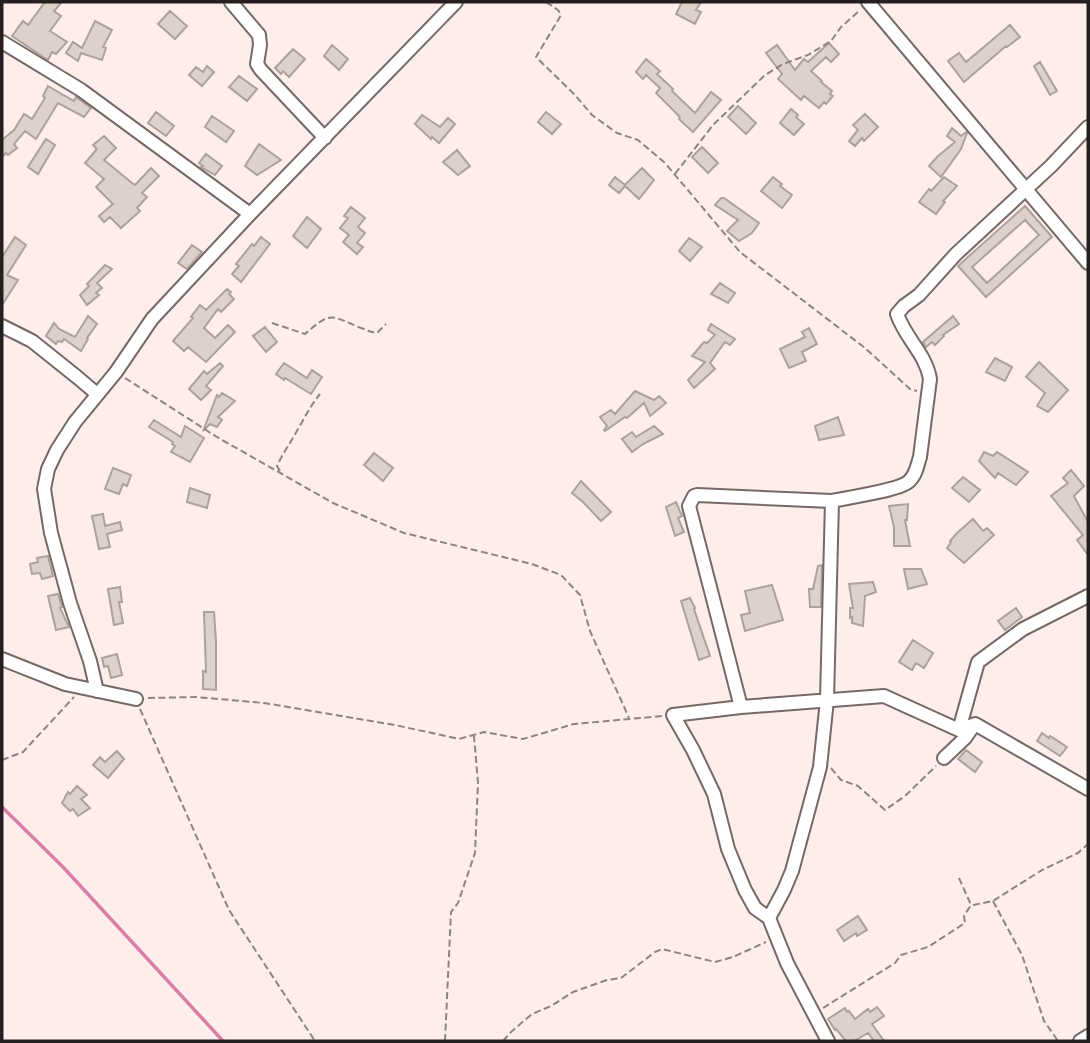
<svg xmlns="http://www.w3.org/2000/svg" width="1090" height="1043" font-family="'Alegreya Sans',sans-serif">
  <rect width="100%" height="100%" fill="#fdeeeb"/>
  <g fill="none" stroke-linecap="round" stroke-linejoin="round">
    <path stroke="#d97fa6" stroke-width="3.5" d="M2,807L63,867L223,1041"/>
  </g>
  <path fill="#ded1cb" stroke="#ada19b" stroke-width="2" fill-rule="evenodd" d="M45,2H62L54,11L61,16L50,31L67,42L56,54L52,52L48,60L12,36L23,21L28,25Z
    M682,2H701L696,10L701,12L695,24L676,14Z
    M170,11L187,26L175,39L158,24Z
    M95,21L112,30L103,47L106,48L102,60L81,53L78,61L66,53L73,42L82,48Z
    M1010,25L1020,37L1007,47L1006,46L964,82L948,61L959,53L966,62Z
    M829,43L839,54L831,62L826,57L811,71L822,81L821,82L832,91L830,94L833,96L826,104L824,102L819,108L804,96L801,100L778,79L782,74L766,53L777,45L795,70L804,59L808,62Z
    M332,45L348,59L339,70L324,56Z
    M293,49L305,59L289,77L283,71L281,74L275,68Z
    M646,59L660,71L657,74L673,89L672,91L695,113L711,92L721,100L693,132L679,119L680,117L656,93L660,88L646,75L643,79L636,72Z
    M1040,62L1057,91L1050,95L1034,66Z
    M207,66L214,72L202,86L189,75L196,67L203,72Z
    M239,76L257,89L247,101L229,87Z
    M48,86L74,101L76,97L91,108L84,117L58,103L36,139L25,131L14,144L17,148L8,155L6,153L2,157V140L14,130L24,114L32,119L45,98L43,96Z
    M738,106L756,123L746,134L728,117Z
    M791,109L798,115L796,117L804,124L794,135L780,123Z
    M156,112L174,126L166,136L148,123Z
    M546,112L561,124L552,134L538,122Z
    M865,114L878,127L864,141L862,138L855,146L849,141L858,130L853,125Z
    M422,115L440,127L448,118L455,124L439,143L432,137L431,139L415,124Z
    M212,116L234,131L226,142L205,127Z
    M952,128L961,136L966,132L967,133L961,149L941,177L929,166L938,156L955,142L947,136Z
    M104,136L116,148L104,160L132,183L135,185L151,168L159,176L142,193L147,197L137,208L140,211L121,228L110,217L104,222L99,216L113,204L96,187L104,179L85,163L97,149L93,145Z
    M46,139L55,145L38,174L28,167Z
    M259,144L281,160L257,175L245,166Z
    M702,147L718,163L708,173L692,157Z
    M457,150L470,166L458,175L443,162Z
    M206,154L222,166L215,175L201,167L203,166L199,163Z
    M642,168L654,180L639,199L625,186L619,193L609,185L615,177L625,185Z
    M773,177L782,184L780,186L792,195L782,208L761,191Z
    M944,177L957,186L943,201L945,202L936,214L919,202L929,189L931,191Z
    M721,198H724L759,223L752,233L739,241L727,231L738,220L715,205Z
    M1025,206L1052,237L986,297L958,266ZM1025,220L1039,235L987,283L972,267Z
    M351,207L365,218L358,227L365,233L357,243L363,247L357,254L343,242L349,235L340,228L348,218L344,216Z
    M307,217L321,229L307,248L293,236Z
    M15,237L26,245L7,275L18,280L2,305V257Z
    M261,237L270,244L241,282L232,274L239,266L236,264L252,244L254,246Z
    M689,238L702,247L690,261L679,251Z
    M192,245L202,252L187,269L178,263Z
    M105,265L112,269L97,283L102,288L96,293L99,295L87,305L80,295L89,286L87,284Z
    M720,283L735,293L728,303L711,294Z
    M227,289L231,292L229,294L234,299L221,312L218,309L204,328L215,338L228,325L235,332L206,362L188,347L184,351L173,341L193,318L191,317L200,305L206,310Z
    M88,316L97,324L87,338L88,339L81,351L64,339L62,342L58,341L56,344L46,336L54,323L59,329L75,337Z
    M953,316L959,324L943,335L944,336L935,345L932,342L926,347L923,342Z
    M711,324L735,339L730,345L725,342L710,363L715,369L694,388L688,380L705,362L692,356L704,342L707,343L715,335L708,330Z
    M265,327L277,342L266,352L253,336Z
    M809,328L817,344L802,352L806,361L789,368L780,349L805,337L802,332Z
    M995,358L1012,367L1005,381L986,372Z
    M1039,362L1068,390L1048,412L1037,406L1045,393L1026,377Z
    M220,363L223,366L206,386L211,390L201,400L189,389L204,371L207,374Z
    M284,363L307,378L312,370L322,377L311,394L285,378L284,380L276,374Z
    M635,391L654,400L659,396L666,403L650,416L644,403L627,418L625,417L605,431L604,430L607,426L600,417L611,410L615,414Z
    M222,393L235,401L218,417L222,420L217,427L210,424L203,431L217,395L219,397Z
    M838,417L844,435L819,440L815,426Z
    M154,420L181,437L185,426L204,438L190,462L171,452L175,446L172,444L173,442L149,427Z
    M654,426L663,434L643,444L632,452L622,439L632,432L636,437Z
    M984,452L993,456L997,452L1028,472L1016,485L998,473L995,478L979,461Z
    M374,453L393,468L383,481L364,465Z
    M113,468L131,475L127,486L123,484L119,494L105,489Z
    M1071,470L1084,486L1074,496L1088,522V555L1077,540L1083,535L1051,496L1068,483L1063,478Z
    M963,477L980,490L969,502L952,488Z
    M581,481L611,512L601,521L583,502L572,493Z
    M190,488L210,495L207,508L187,502Z
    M676,502L682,516L678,518L684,532L675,536L666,507Z
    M908,504L907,520H905L910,546H894V527L889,506Z
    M103,514L105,526L120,522L122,530L107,534L110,547L99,549L92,516Z
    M973,519L983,531L987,528L994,535L964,563L947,548L951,542L950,541L957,533Z
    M48,556L53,576L42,579L40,573L32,574L30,564L38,562L37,558Z
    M822,565L821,607H810L809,589H813L818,566Z
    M904,569H921L927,584L908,589Z
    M873,582L876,592L865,596L863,626L852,623V617L850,618V608H853L849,584Z
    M772,585L783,620L745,631L741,615L750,613L745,591Z
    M120,587L122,602H119L123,623L114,625L108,589Z
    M58,594L62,607L60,608L69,627L56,630L48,596Z
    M690,598L695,608L694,609L710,656L699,660L681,601Z
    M1016,608L1022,617L1005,630L998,621Z
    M204,612H214L216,641V690L203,689V671L206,672Z
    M913,640L933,653L924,668L916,663L912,670L899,662Z
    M117,654L122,675L111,678L108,666L104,667L102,658Z
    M1042,733L1049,738L1050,736L1067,747L1060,756L1037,741Z
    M966,750L982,762L975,772L958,759Z
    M117,751L124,759L108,778L93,765L100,757L105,762Z
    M77,786L87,795L81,799L90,808L78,816L73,809L70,811L62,803L68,792L70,794Z
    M858,916L867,930L857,936L856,933L844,941L837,930Z
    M877,1007L884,1016L872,1024L884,1041H874L868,1033L854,1041H846L836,1029L835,1030L828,1019L845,1008L847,1012L849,1011L855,1019L868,1009L870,1012Z"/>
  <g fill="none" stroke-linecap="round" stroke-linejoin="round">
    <defs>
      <path id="minor" d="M231,2L259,35L260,45L257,64L261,70L325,138
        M868,2L1088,263
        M2,42L81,90L250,214
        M2,326L32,341L77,377L97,394
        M2,659L65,684L136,699
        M97,691L90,661L70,603L51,533L44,489L48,469L57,450L75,422L116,372L152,319L250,214L456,2
        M741,707L689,506L694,496L697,495L832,501
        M959,730L975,724L1088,789
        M944,758L965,738L974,725
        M769,918L755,908L745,890L728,849L714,794L693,750L673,715L741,707L884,696L959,730L978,662L1023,629L1088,596
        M828,1041L787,963L769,918L784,890L792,871L820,767L827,700L832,501C847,498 899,490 908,482C916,476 917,466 920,457L930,379C926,354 905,338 897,314L904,306L919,295L956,254L1051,166L1088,127
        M1080,1041L1088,1036"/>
    </defs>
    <use href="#minor" stroke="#756866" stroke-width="16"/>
    <path stroke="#8e8483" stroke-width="2" stroke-dasharray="7 3.5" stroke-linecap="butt" d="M546,2L558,10L561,15L536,57L575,95L592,115L617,133L638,140L665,163L740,252L865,348L910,389L917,391
      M675,174L713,125L765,75L783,64L808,55L831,41L841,27L859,11
      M272,323L305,334C332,310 331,316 361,328C367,330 370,332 377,333L386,324
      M125,378L217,437L333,503L404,533L532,564L561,575L580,595L590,631L629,718
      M280,471L277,466C283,453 291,442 298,429C305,417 311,405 320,394
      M148,698L196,697L264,703L395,725L459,739L484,732L523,739L574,724L663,716
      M140,709L229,910L315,1041
      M2,760L23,752L74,697
      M831,768L841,780L858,786L885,810L905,796L936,766
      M993,901L1022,955L1044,1021L1058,1041
      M973,905L993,901L1042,870L1078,853L1088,844
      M823,1008L895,963L901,955L928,947L965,923L964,916L971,905L959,878
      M445,1041L451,912L458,903L475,853L478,783L474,736
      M503,1041L511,1032L532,1014L551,1006L573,992L607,980L621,978L655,952L662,949L715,962L733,957L766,942"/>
    <use href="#minor" stroke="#fff" stroke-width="12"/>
  </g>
  <rect width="1090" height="1043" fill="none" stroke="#25201f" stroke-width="7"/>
</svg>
